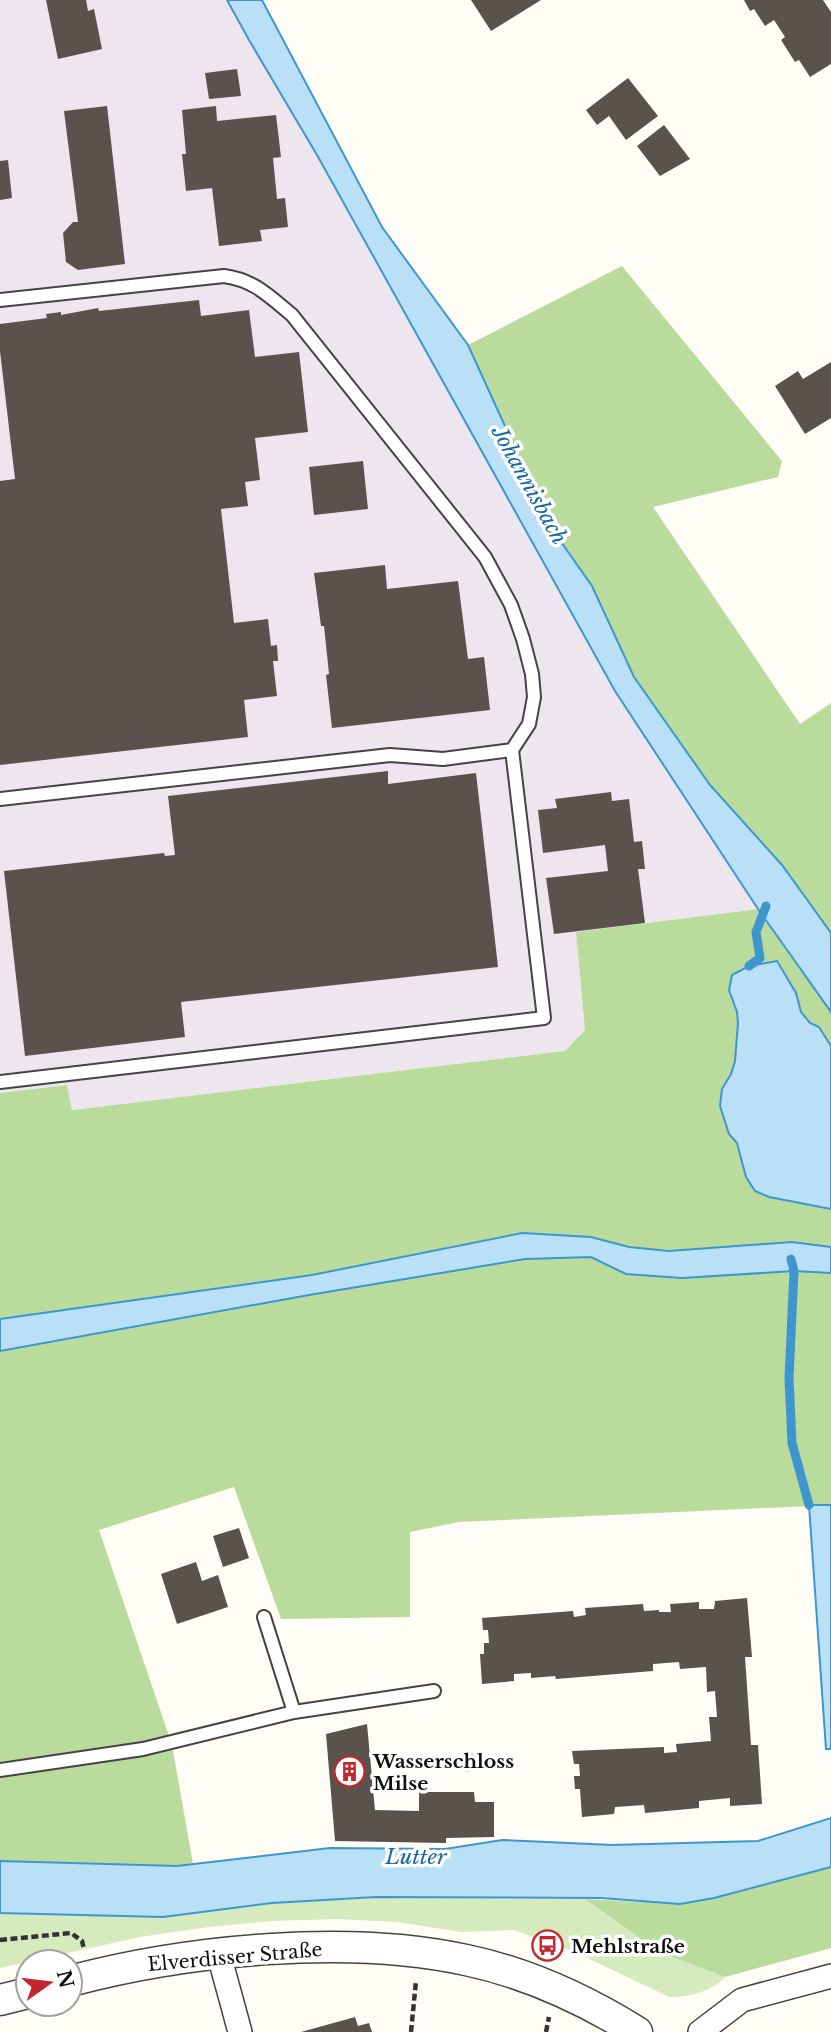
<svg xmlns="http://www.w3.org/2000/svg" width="831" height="2032" font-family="'Libre Baskerville',serif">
  <rect width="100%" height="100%" fill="#fffdf5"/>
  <path fill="#eee6ef" d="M0,0H227L249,40L317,155L615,691L758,909L576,932L585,1030L565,1051L72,1110L66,1085L0,1093Z"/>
  <path fill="#d5ebbd" d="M376,1897L585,1899L661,1953L725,1977C711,1992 689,1997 669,1997L575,1952L514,1930L461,1932L397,1922L336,1919L271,1921L209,1927L140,1937L0,1968V1913L163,1917L272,1903Z"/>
  <path fill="#b9dc9c" d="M622,266L782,461L778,477L653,507L800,724L831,703V933L782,865L710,785L634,677L592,586L552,529L468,345Z
    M758,909L831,1012V1046L819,1027L810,1023L801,1012L796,993L777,961L729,990L737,1012L738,1023L735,1061L731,1074L722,1089L729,1134L737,1143L746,1177L831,1209V1247L792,1242L669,1251L629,1247L591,1237L522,1233L312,1275L0,1319V1093L67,1085L72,1110L565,1051L585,1030L576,932Z
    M592,1257L626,1274L794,1271L831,1273V1505L459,1522L410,1532V1617L281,1619L234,1487L99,1530L172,1745L193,1864L177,1866L0,1861V1351L309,1295L525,1259Z
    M831,1867V1948L725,1977L661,1953L585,1899L680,1904L714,1898Z"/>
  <path fill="#b9e0f7" stroke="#3f96cf" stroke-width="2" d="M227,0H262L382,227L468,345L552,529L592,586L634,677L710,785L782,865L831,933V1012L758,909L615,691L317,155L249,40Z
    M777,961L796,993L801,1012L810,1023L819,1027L831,1046V1209L769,1197L755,1191L746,1177L737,1143L729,1134L720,1106L722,1089L731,1074L735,1061L738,1023L737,1012L729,990L732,975L749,966Z
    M522,1233L591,1237L629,1247L669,1251L792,1242L831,1247V1273L794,1271L682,1278L626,1274L591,1257L525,1259L309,1295L0,1351V1319L312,1275Z
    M809,1505H831V1749H826Z
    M831,1818V1867L714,1898L680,1904L601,1898L376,1897L272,1903L163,1917L0,1913V1861L177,1866L330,1848L445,1849L502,1840L612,1845L758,1841Z"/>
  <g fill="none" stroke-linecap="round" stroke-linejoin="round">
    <path stroke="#3f96cf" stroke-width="9" d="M749,966L760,958L756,932L766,906
      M791,1259L794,1271L789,1378L792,1443L809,1505"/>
  </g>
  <path fill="#5a524d" d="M46,0H86L88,11L94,9L102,49L58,59Z
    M471,0H541L491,31Z
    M744,0H823L831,12V64L810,77L799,60L795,62L781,40L785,37L774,20L765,26L754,9L750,11Z
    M237,69L241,96L209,99L205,73Z
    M628,78L658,116L626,140L609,116L597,125L586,110Z
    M107,106L125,264L78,270L66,262L63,233L73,222H78L64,111Z
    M216,106L217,121L276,115L281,157L273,158L277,199L285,198L288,227L260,230L262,241L219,246L212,188L186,191L182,154H186L182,110Z
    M664,125L690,159L660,176L637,146Z
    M8,160L12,198L0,200V161Z
    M199,300L201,316L249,310L255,357L299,352L308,432L255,438L260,480L245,482L248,506L221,509L234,623L268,619L271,646L277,645L278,661H273L277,696L244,700L248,737L0,765V481L15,479L0,351V324L47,318L46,314L61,312V315L98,308L99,311Z
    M831,362V418L805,434L775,386L798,371L803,379Z
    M363,461L368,509L314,515L309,467Z
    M385,565L387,589L458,581L468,659L484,657L490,710L332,728L326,675L329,674L324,626H321L314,573Z
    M388,771V784L476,773L498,967L181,1002L185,1037L25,1056L4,871L164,853L165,856L175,855L168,796Z
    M611,792L612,801L629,799L634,842L642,841L645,869H638L645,923L554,934L546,878L608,871L605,845L543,853L538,810L557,808L555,799Z
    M239,1528L249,1558L223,1567L213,1536Z
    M196,1562L202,1581L218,1575L228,1607L177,1624L161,1574Z
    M747,1598L752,1657H745L751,1745H758L762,1804L730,1806V1798L699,1801V1808L645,1813L644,1805L615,1807L614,1814L582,1817L580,1789H575L574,1776H580L579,1764H574L572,1751L664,1747V1753L677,1752L676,1744L711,1741L709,1717H717L715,1691L707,1692L706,1667L680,1669L679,1662L653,1664V1671L556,1679L555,1676L531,1678V1673L514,1674V1681L482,1684L480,1654H484V1643H489L488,1630H483L482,1618L573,1611L574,1617L586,1615L585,1608L643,1604L644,1611L659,1610V1612H671L670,1604L699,1602V1609H714L715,1601Z
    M367,1724L375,1810L419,1811V1792H474L475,1802H494V1837L446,1838V1843L335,1841L326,1734Z
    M355,2017L358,2026L369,2023L372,2032H301Z"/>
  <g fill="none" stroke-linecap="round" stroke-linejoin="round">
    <defs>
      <path id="service" d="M0,300L224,276C254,280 269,296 292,315L485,557L511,605L523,639L532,674L534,697L529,724L512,750L443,759L390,755L0,799
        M0,1082L544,1018L512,750
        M264,1617L294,1712
        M0,1770L143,1749L294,1712L434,1691"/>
      <path id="minor" d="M219,1955L240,2032
        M700,2032L742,2000L831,1976"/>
      <path id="tertiary" d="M70,1981C186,1950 348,1934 466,1960C528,1973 584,1999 637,2032
        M0,2000L28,1993"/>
    </defs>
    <use href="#service" stroke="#444" stroke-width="16"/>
    <use href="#minor" stroke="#444" stroke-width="26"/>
    <use href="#tertiary" stroke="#444" stroke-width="33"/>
    <path stroke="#333" stroke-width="4.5" stroke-dasharray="7 3.5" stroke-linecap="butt" d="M0,1940L71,1933L82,1941L84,1949
      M411,2032L416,1981
      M546,2032L549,2017"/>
    <use href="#service" stroke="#fff" stroke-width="12"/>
    <use href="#minor" stroke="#fff" stroke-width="23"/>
    <use href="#tertiary" stroke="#fff" stroke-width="30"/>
  </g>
  <circle fill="#8dad7f" cx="467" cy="1762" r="10"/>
  <defs>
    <symbol id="building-ring" viewBox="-11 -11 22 22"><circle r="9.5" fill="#fff" stroke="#c4262e" stroke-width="1.5"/><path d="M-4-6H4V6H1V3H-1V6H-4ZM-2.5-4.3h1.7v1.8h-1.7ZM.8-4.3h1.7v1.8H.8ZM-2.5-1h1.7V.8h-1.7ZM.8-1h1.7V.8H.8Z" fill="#c4262e"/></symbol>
    <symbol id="bus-ring" viewBox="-11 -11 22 22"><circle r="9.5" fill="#fff" stroke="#c4262e" stroke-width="1.5"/><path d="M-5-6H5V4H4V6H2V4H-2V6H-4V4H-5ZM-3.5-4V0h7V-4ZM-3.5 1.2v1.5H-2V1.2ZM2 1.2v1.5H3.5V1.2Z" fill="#c4262e"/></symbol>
  </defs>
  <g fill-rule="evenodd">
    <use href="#building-ring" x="332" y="1754" width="35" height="35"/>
    <use href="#bus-ring" x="530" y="1928" width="35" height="35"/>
  </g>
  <g text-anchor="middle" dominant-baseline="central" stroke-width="7" stroke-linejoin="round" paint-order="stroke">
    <g font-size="19" font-weight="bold" fill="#111" stroke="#fff" text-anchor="start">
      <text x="373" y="1761">Wasserschloss<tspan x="373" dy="22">Milse</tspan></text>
      <text x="571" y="1946">Mehlstraße</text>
    </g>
    <g font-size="19" fill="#111" stroke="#fff">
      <text transform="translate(235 1957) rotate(-5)">Elverdisser Straße</text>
    </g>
    <g font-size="21" font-style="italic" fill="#1768a6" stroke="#fff">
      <text transform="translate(529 485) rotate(61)">Johannisbach</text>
      <text x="416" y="1857">Lutter</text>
    </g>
  </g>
  <g transform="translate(49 1983) rotate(76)"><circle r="33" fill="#ffffff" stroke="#a0a0a0" stroke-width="2"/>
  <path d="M0-5L12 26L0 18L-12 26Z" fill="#c4262e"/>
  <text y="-10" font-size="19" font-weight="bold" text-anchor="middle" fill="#111111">N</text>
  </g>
</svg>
